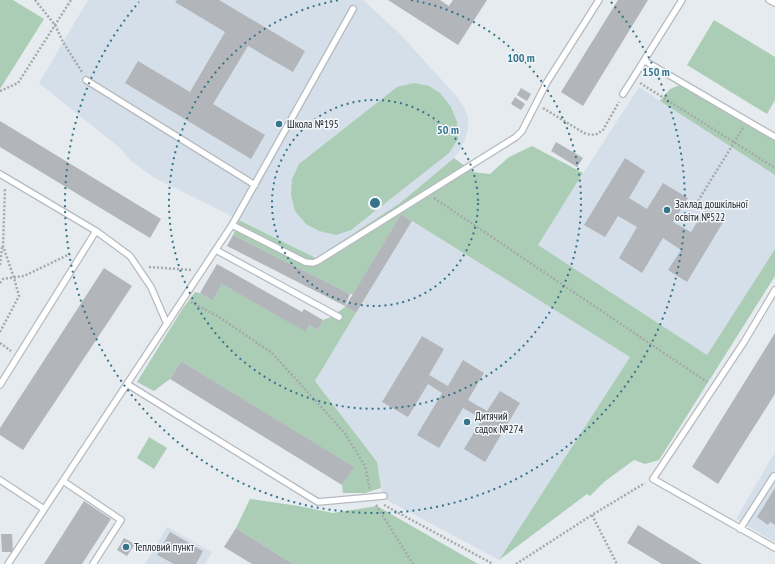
<svg xmlns="http://www.w3.org/2000/svg" width="775" height="564" font-family="'PT Sans Narrow',sans-serif">
  <rect width="100%" height="100%" fill="#e6ebef"/>
  <path fill="#d4dfe9" d="M88,0H363L400,34L458,98L465,109L468,118V129L465,140L460,150L454,158L400,203L316,258L153,177L130,160L120,148L39,83Z
    M639,87L775,175V249L707,355L537,245Z
    M412,221L630,357L499,560L385,499L381,488L377,462L315,381Z
    M775,452V542L736,519Z
    M167,527L212,552L205,564H145Z"/>
  <path fill="#accdb5" d="M0,0H13L44,19L0,89Z
    M714,20L775,57V100L767,114L687,65Z
    M414,83L429,86L440,93L451,107L457,122L458,139L449,153L351,230L336,235L319,231L306,224L295,211L291,195L292,179L299,164L397,87Z
    M680,85L775,141V175L660,101L670,89Z
    M532,146L583,173L538,245L707,355L775,249V276L659,460L645,464L634,460L604,482L590,496L587,494L499,560L630,357L401,214L353,294H350L233,235L239,220L316,258L400,203L454,158L473,172L490,174L509,157Z
    M222,284L306,331L309,325L318,330L323,320L331,317L345,307L356,313L315,381L377,462L381,488L365,493H343L342,485L353,467L181,361L170,379L154,391L137,382L183,308L195,292L200,293L213,301Z
    M149,437L167,448L154,469L137,458Z
    M250,499L299,506L333,513L377,506L478,564H293L236,528Z"/>
  <path fill="#b2b6bb" d="M177,0H219L305,51L293,72L248,46L213,104L265,135L251,159L125,83L138,61L190,92L225,32L175,2Z
    M388,0H440L449,6L453,0H487L458,45Z
    M618,0H648L583,106L561,92Z
    M521,88L531,94L527,101L517,95Z
    M515,97L525,104L521,110L511,104Z
    M0,121L161,219L150,238L0,147Z
    M556,142L583,158L577,167L551,151Z
    M625,158L645,171L629,198L647,209L663,183L688,198L673,222L691,232L706,208L725,219L687,282L668,270L681,250L663,238L642,273L619,258L637,227L618,216L605,237L584,225Z
    M401,214L412,221L356,313L345,307Z
    M233,235L350,294L345,306L227,246Z
    M217,264L302,312L304,309L323,320L318,330L309,325L306,332L222,284L213,301L200,293Z
    M104,268L132,286L23,450L0,435V428Z
    M775,333V394L718,484L692,467Z
    M422,336L444,349L429,375L448,386L463,360L484,373L468,400L487,411L500,391L520,403L485,462L464,449L482,419L463,408L439,448L417,435L442,393L428,384L408,417L382,402Z
    M181,361L354,467L342,485L170,379Z
    M775,488V525L770,522L768,525L757,517Z
    M84,501L111,519L82,564H44Z
    M638,525L702,564H662L627,543Z
    M236,528L293,564H252L224,547Z
    M170,532L203,551L196,564H174L157,555Z
    M1,534H12L13,552H2Z
    M124,538L135,544L127,556L117,550Z"/>
  <g fill="none" stroke-linecap="round" stroke-linejoin="round">
    <defs>
      <path id="lane" d="M769,0L775,3
        M645,61L775,137
        M86,80L255,185
        M623,94L682,0
        M0,174L96,231L130,256L151,287L167,324
        M232,225L305,262L313,263L318,261L516,137L522,131L525,125L547,82L599,0
        M216,250L339,317
        M775,290L744,342L653,479L775,548
        M127,384L318,502L384,496
        M0,385L96,231
        M0,480L44,509
        M63,481L121,520L93,564
        M740,529L774,476
        M8,564L232,225L353,9"/>
    </defs>
    <use href="#lane" stroke="#b6babf" stroke-width="8"/>
    <path stroke="#a5a9ac" stroke-width="2.5" stroke-dasharray="2 2" stroke-linecap="butt" d="M35,0L55,25L63,42L82,72
      M640,83L775,168
      M0,91L18,83L71,0
      M543,108L584,133L591,135L597,134L603,130L619,102
      M434,198L707,382
      M698,201L743,128
      M0,265L2,247
      M149,267L192,270
      M0,283L3,279L24,276L70,254
      M191,302L219,317L272,353L344,432L365,466L370,490
      M0,332L19,296L14,278L3,246L5,188
      M0,343L11,351
      M376,505L413,564
      M384,505L493,564
      M592,515L617,564
      M516,564L592,515L645,483"/>
    <use href="#lane" stroke="#fff" stroke-width="5.5"/>
  </g>
  <g fill="none" stroke="#36748a" stroke-width="2" stroke-dasharray="2 4">
    <circle cx="375" cy="203" r="103"/>
    <path d="M411 0A206 206 0 1 1 339 0"/>
    <path d="M611 2A310 310 0 1 1 139 2"/>
  </g>
  <g fill="#36748a" stroke="#f3f8fd" stroke-width="1.5">
    <circle cx="279" cy="124" r="4"/>
    <circle cx="667" cy="210" r="4"/>
    <circle cx="467" cy="422" r="4"/>
    <circle cx="126" cy="547" r="4"/>
  </g>
  <g text-anchor="middle" dominant-baseline="central" stroke-width="3" stroke-linejoin="round" paint-order="stroke">
    <g font-size="11" fill="#252628" stroke="#f3f8fd" text-anchor="start">
      <text x="287" y="124">Школа №195</text>
      <text x="675" y="204">Заклад дошкільної<tspan x="675" dy="13">освіти №522</tspan></text>
      <text x="475" y="416">Дитячий<tspan x="475" dy="13">садок №274</tspan></text>
      <text x="134" y="547">Тепловий пункт</text>
    </g>
  </g>
  <circle cx="375" cy="203" r="6" fill="#36748a" stroke="#f3f8fd" stroke-width="2"/>
  <g font-size="12" text-anchor="middle" font-weight="bold" fill="#36748a" stroke="#f3f8fd" stroke-width="3" stroke-linejoin="round" paint-order="stroke">
    <text x="521" y="62">100 m</text>
    <text x="656" y="76">150 m</text>
    <text x="448" y="134">50 m</text>
  </g>
</svg>
